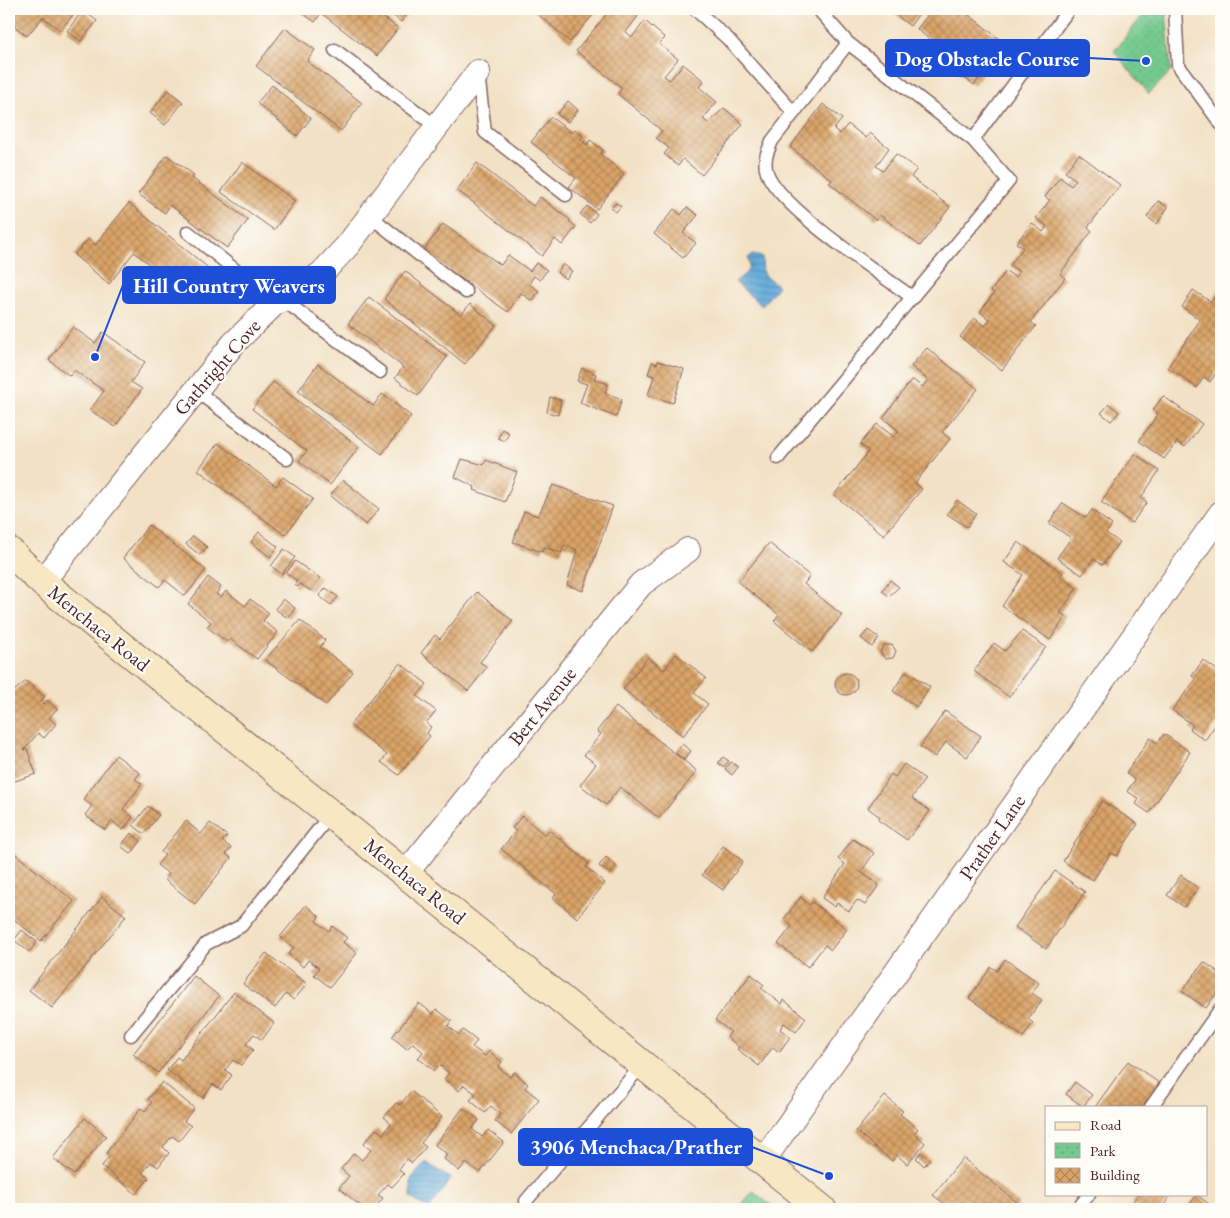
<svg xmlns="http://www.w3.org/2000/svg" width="1230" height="1218" font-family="'EB Garamond',serif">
  <defs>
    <pattern id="park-dots" width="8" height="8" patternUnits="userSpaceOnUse" patternTransform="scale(1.25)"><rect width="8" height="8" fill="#73c98e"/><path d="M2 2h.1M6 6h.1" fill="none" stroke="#65ac7b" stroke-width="1.8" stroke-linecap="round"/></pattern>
    <pattern id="water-rules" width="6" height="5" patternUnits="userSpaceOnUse" patternTransform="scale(1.25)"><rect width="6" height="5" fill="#61a9d8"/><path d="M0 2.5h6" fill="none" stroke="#5289af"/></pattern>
    <pattern id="building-cross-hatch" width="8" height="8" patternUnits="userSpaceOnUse" patternTransform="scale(1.25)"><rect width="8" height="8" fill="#daa468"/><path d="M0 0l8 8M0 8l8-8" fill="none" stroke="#b38556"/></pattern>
  </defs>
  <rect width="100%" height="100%" fill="#fdfcf7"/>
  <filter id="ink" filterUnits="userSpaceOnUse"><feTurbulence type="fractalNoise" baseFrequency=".02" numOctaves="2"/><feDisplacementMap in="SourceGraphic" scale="10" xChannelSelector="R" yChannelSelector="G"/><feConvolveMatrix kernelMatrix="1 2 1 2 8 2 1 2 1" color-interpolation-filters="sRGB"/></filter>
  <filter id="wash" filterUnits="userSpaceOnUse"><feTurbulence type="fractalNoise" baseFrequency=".0096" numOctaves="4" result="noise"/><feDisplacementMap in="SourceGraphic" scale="20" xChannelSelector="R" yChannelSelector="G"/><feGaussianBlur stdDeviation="1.12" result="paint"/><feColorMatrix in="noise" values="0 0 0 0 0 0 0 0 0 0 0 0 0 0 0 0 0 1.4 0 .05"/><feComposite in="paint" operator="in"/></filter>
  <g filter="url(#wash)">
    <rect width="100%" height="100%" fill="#f2e1c5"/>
    <path fill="url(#park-dots)" stroke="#5e745c" d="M1148,9H1166L1171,71L1149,94L1114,51Z
      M753,1191L776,1209H738Z"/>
    <path fill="url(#water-rules)" stroke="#566482" d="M752,255L762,257L763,274L778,286L762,306L735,282C744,275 752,271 748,258Z
      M426,1162L451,1179L429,1209L411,1198V1179Z"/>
    <g id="blocks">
      <path fill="url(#building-cross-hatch)" d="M9,9H78L60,30L43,17L27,36L9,22Z
        M297,9H372L398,28L377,56L321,13L315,22Z
        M385,9H412L401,22Z
        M532,9H598L570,42Z
        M611,9H629L638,16L626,32L632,37L645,21L665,38L659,44L678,59L664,76L670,80L683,64L704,81L699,87L717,102L703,119L708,123L724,108L743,124L702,175L683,159L678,166L664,154L669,148L656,138L662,131L618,94L622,88L576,51Z
        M893,9H965L964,11L1006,44L974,85L954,70L964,57L958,53L947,65L928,50L934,43L917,29L927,16L921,11L910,26L891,11Z
        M83,10L97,21L81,41L67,31Z
        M285,28L315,50L307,61L362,103L341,131L256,66Z
        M272,85L311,118L297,136L257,103Z
        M168,90L183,102L165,125L150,113Z
        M568,101L578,110L568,122L557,114Z
        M823,104L842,119L834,129L840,134L848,124L866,138L870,133L889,148L876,166L883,171L896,154L917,169L911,177L950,207L920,246L880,215L876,220L829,183L832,180L790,147Z
        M551,117L572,133L575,129L583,136L580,139L587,145L590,140L603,150L600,154L624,174L597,209L569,187L576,178L531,142Z
        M1079,154L1120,185L1088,227L1092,231L1060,274L1065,278L1031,322L1036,326L1002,370L960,337L974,318L985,326L990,320L980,312L994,293L991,291L1006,271L1015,277L1019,272L1010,265L1023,248L1016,243L1032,223L1043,232L1047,226L1036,218L1050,200L1045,197L1060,177L1071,186L1076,180L1065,172Z
        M167,155L194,175L192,178L248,220L227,248L170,205L165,213L138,194Z
        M242,162L295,201L274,230L221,192Z
        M477,163L533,206L540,197L570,220L569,221L576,227L562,245L555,239L542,256L457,190Z
        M1158,201L1168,207L1157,224L1147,217Z
        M129,203L212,271L190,297L134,252L109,284L74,255L88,239L95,245Z
        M616,203L621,206L616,212L611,208Z
        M587,206L597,214L590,223L580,214Z
        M687,207L698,215L683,233L696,243L683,258L654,234L674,209L681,215Z
        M443,224L501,265L508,255L530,271L536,263L547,270L540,280L534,276L529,284L539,291L532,301L521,293L508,312L423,251Z
        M563,264L572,271L566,279L557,273Z
        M405,271L461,315L470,304L496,325L465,364L384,299Z
        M1221,288V366L1210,382L1204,377L1197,388L1168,367L1200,320L1182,307L1193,290L1211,302Z
        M369,297L447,357L418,396L395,378L403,367L348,324Z
        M73,327L95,343L103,332L145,362L131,382L142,389L115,427L90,410L104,391L74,370L70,376L49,360Z
        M927,348L978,389L942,432L950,439L915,483L922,489L884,535L834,495L869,451L860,444L877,424L894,437L899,431L883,418L912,379L922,387L928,380L911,366Z
        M658,361L684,369L673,403L648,395L654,376L648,374L652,362L657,364Z
        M318,364L373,406L382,394L411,416L382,454L298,391Z
        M582,368L596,374L594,379L608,384L605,393L622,399L616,417L580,403L587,384L577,381Z
        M273,382L359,447L330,485L299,461L307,451L252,409Z
        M1163,396L1202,424L1185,447L1177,442L1164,459L1139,441L1158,414L1153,410Z
        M550,397L561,400L558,415L547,412Z
        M1109,404L1119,412L1111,421L1101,413Z
        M502,429L509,433L505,441L498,438Z
        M218,443L276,486L283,477L313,499L285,535L198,470Z
        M1135,454L1159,471L1141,498L1147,502L1132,523L1101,502Z
        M462,459L484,465L486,460L517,472L505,502L474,490L475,487L455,477Z
        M343,480L379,509L366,525L330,496Z
        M553,485L613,506L583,591L567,585L577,550L564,545L561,553L544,547L542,552L513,542L524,511L538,516Z
        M957,500L976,514L967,527L947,514Z
        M1063,503L1086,518L1092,510L1112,525L1106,533L1119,542L1103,565L1093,559L1082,575L1057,558L1071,538L1049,523Z
        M149,525L206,570L185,596L165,580L159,587L123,558Z
        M259,532L278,547L270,557L251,542Z
        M193,536L207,547L200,555L186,544Z
        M1018,542L1063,573L1060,576L1077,588L1060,613L1066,616L1050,640L1002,606L1023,575L1004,562Z
        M769,543L810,576L804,584L842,615L812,652L774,621L779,615L738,582Z
        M284,549L295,557L282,574L271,566Z
        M295,561L320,578L311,591L300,584L298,587L295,585L297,581L286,573Z
        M208,577L221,587L216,594L221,597L226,591L245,606L250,599L269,613L263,621L278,632L257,659L230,639L227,642L207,627L211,622L188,604Z
        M890,580L899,587L889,596L882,591Z
        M326,588L338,597L331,605L319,596Z
        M477,592L513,621L480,662L487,667L468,691L421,653L435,635L440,639Z
        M283,599L295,608L288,618L275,609Z
        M300,620L325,640L320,647L353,672L326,705L265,660Z
        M868,630L879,638L872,647L861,638Z
        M1022,631L1046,647L1009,697L974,671L994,643L1005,651Z
        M884,645H892L896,651L893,658L885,659L880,652Z
        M676,654L706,678L694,693L708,704L683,736L623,689L648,657L664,670Z
        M1203,660L1221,673V721L1219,720L1205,740L1190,729L1193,725L1172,710L1196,679L1192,676Z
        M400,663L427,684L417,696L436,711L426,723L431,727L427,733L430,736L399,775L381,762L387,755L350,725Z
        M906,671L930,687L917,707L893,691Z
        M835 684a11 11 0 1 1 22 0a11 11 0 1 1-22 0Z
        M26,681L45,697L41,701L44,704L47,700L57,709L49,718L56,724L44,738L38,733L24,750L27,749L36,774L9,783V685L15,690Z
        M616,707L697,771L659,818L620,787L606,805L580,785L596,764L584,755L601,734L597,731Z
        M945,711L981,736L967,757L946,742L935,757L920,747Z
        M1164,734L1190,752L1149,813L1136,804L1139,799L1127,791L1135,780L1126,773L1150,738L1157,743Z
        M682,744L691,751L684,760L675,753Z
        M116,755L140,773L135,779L142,784L123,809L133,817L123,830L112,821L105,830L85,815L92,806L83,799Z
        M723,757L729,761L724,767L718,763Z
        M731,762L738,767L732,775L725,769Z
        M904,764L925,779L912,798L930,811L907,840L878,820L880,817L868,808L891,774L895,777Z
        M1102,801L1138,824L1117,856L1111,853L1093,880L1063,861Z
        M148,806L159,815L144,834L133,825Z
        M522,816L545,835L549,830L589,863L586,867L605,883L577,918L553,898L556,894L501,849L516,831L512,828Z
        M186,821L201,834L210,823L227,836L222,841L231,848L226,854L231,858L195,904L165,880L169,874L157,865L165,855L161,852Z
        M131,833L141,841L131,854L121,846Z
        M853,839L874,853L861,872L879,885L865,905L857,900L849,911L837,903L835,907L822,898L845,864L838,859Z
        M723,846L743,861L723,890L702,875Z
        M9,849L74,901L41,941L11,917L12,915L9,912Z
        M606,857L616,866L610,874L599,866Z
        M1055,871L1085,892L1046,949L1015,927Z
        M1181,875L1198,888L1184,907L1167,895Z
        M102,897L126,916L52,1008L29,990Z
        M801,897L809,905L812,902L847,929L831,950L825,945L808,967L778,944L792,926L784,919Z
        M306,905L319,916L316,921L329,931L332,926L347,938L343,942L357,953L330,987L314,975L319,968L308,960L303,967L288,954L294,948L280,937Z
        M22,930L37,942L29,952L14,940Z
        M266,953L307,984L294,1000L286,994L275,1008L243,984Z
        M1005,959L1039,983L1032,993L1042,1000L1028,1019L1033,1023L1023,1037L969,998L991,967L997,971Z
        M1204,962L1221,974V987L1206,1008L1182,991Z
        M751,974L764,985L761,988L782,1004L784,1000L806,1018L796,1032L784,1023L780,1029L790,1037L779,1052L773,1047L759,1066L737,1049L739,1047L727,1037L731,1032L715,1020Z
        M194,976L219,996L158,1073L133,1054Z
        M234,992L274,1023L262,1040L254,1034L246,1044L253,1050L241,1065L233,1060L225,1070L232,1075L221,1090L213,1084L203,1098L167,1070L177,1057L181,1060Z
        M419,1003L433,1014L436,1009L452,1021L448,1026L459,1035L463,1030L477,1041L472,1047L485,1056L489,1051L502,1062L498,1067L510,1077L514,1072L528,1084L525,1088L539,1099L511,1134L495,1121L500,1114L491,1106L485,1113L470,1100L476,1094L464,1085L459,1091L444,1079L449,1073L439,1065L434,1071L418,1058L423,1052L413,1043L407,1049L392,1037Z
        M1128,1061L1159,1083L1143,1107H1095Z
        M162,1082L194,1108L184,1121L191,1126L179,1141L172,1136L163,1147L169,1153L158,1167L151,1162L142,1173L149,1178L136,1194L102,1166L110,1156L106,1153L141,1108L145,1111L152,1102L148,1099Z
        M1075,1082L1092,1095L1083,1107L1066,1094Z
        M411,1091L442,1117L421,1143L426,1147L412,1163L407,1159L399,1170L404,1174L392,1187L388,1184L378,1195L383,1198L374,1209H364L339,1188L349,1176L341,1169L354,1153L362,1160L371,1150L363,1144L376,1129L383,1134L391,1123L384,1117L396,1103L400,1105Z
        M885,1096L903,1111L900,1114L918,1129L914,1133L925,1143L907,1164L897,1155L892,1161L856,1131Z
        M463,1108L479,1120L472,1129L482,1137L488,1130L504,1142L480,1173L466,1163L459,1171L444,1159L447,1154L435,1145Z
        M85,1118L106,1136L74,1175L53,1158Z
        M921,1152L930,1160L924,1166L916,1158Z
        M963,1158L1019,1204L1015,1209H951L933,1195Z
        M1138,1194H1172L1161,1209H1140L1132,1203Z
        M1197,1195L1209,1204L1205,1209H1186Z
        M318,1203L326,1209H312Z"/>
    </g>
  </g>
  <g filter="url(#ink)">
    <use href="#blocks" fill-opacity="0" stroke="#856361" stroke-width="1"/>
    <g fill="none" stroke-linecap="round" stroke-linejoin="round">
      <defs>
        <path id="service" d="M695,9L728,39L793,112
          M818,9L848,43L973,140
          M1175,9L1178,65L1221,124
          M848,43L772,141C768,151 764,158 766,169C772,203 882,275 913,298
          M335,50L437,127
          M478,74L485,132L566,195
          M370,216L466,292
          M188,232L254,285L282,299L380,372
          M195,390L287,459
          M778,458L1009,181L973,140L1069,9
          M131,1035L206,944L241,926L331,814
          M1151,1107L1221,1008
          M526,1201L642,1065
          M1078,1209L1089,1194"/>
        <path id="minor" d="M42,582L234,343L274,304L299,290L322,273L348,245L478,72
          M406,873L641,584L688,550
          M762,1162L1221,513"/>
        <path id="secondary" d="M9,551L42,582L822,1209"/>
      </defs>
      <use href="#service" stroke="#856361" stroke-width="15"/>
      <use href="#minor" stroke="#856361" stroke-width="26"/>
      <use href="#secondary" stroke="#856361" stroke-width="30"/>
      <use href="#service" stroke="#fff" stroke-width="12"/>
      <use href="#minor" stroke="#fff" stroke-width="24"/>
      <use href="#secondary" stroke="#f7e8c3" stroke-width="28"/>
    </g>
  </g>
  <g text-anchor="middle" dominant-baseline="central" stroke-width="4.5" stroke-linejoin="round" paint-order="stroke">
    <g font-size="20" fill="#4a1f2b" stroke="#fdfcf7">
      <text transform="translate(217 367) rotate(-49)">Gathright Cove</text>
      <text transform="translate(99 628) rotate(39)">Menchaca Road</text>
      <text transform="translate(542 706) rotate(-51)">Bert Avenue</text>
      <text transform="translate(992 837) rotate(-55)">Prather Lane</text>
      <text transform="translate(415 881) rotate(39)">Menchaca Road</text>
    </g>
  </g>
  <path fill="none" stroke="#1d4ed8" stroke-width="2" d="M1146 61L1089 58M95 357L123 285M829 1176L752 1147"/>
  <g fill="#1d4ed8" stroke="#fdfcf7" stroke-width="2">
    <circle cx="1146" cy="61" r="5"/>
    <circle cx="95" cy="357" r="5"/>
    <circle cx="829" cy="1176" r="5"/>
  </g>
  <g fill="#1d4ed8" stroke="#1d4ed8" stroke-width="2">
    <rect x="886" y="40" width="203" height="36" rx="5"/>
    <rect x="123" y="267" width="212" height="36" rx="5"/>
    <rect x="519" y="1129" width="233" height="36" rx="5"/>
  </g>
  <g font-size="21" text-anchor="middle" font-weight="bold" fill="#fff">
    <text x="987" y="66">Dog Obstacle Course</text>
    <text x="229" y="293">Hill Country Weavers</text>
    <text x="636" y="1154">3906 Menchaca/Prather</text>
  </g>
  <rect width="1230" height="1218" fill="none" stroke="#fdfcf7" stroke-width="30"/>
  <rect x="1045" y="1106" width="162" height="90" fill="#fdfcf7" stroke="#b5a4a5"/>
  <rect x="1055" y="1122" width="25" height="8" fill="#f7e8c3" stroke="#b5a4a5"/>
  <text x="1090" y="1130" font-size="15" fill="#4a1f2b">Road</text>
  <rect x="1055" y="1143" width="25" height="15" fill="url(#park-dots)" stroke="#b5a4a5"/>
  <text x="1090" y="1156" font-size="15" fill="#4a1f2b">Park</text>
  <rect x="1055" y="1168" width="25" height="15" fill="url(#building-cross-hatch)" stroke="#b5a4a5"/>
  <text x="1090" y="1180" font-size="15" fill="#4a1f2b">Building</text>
</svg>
